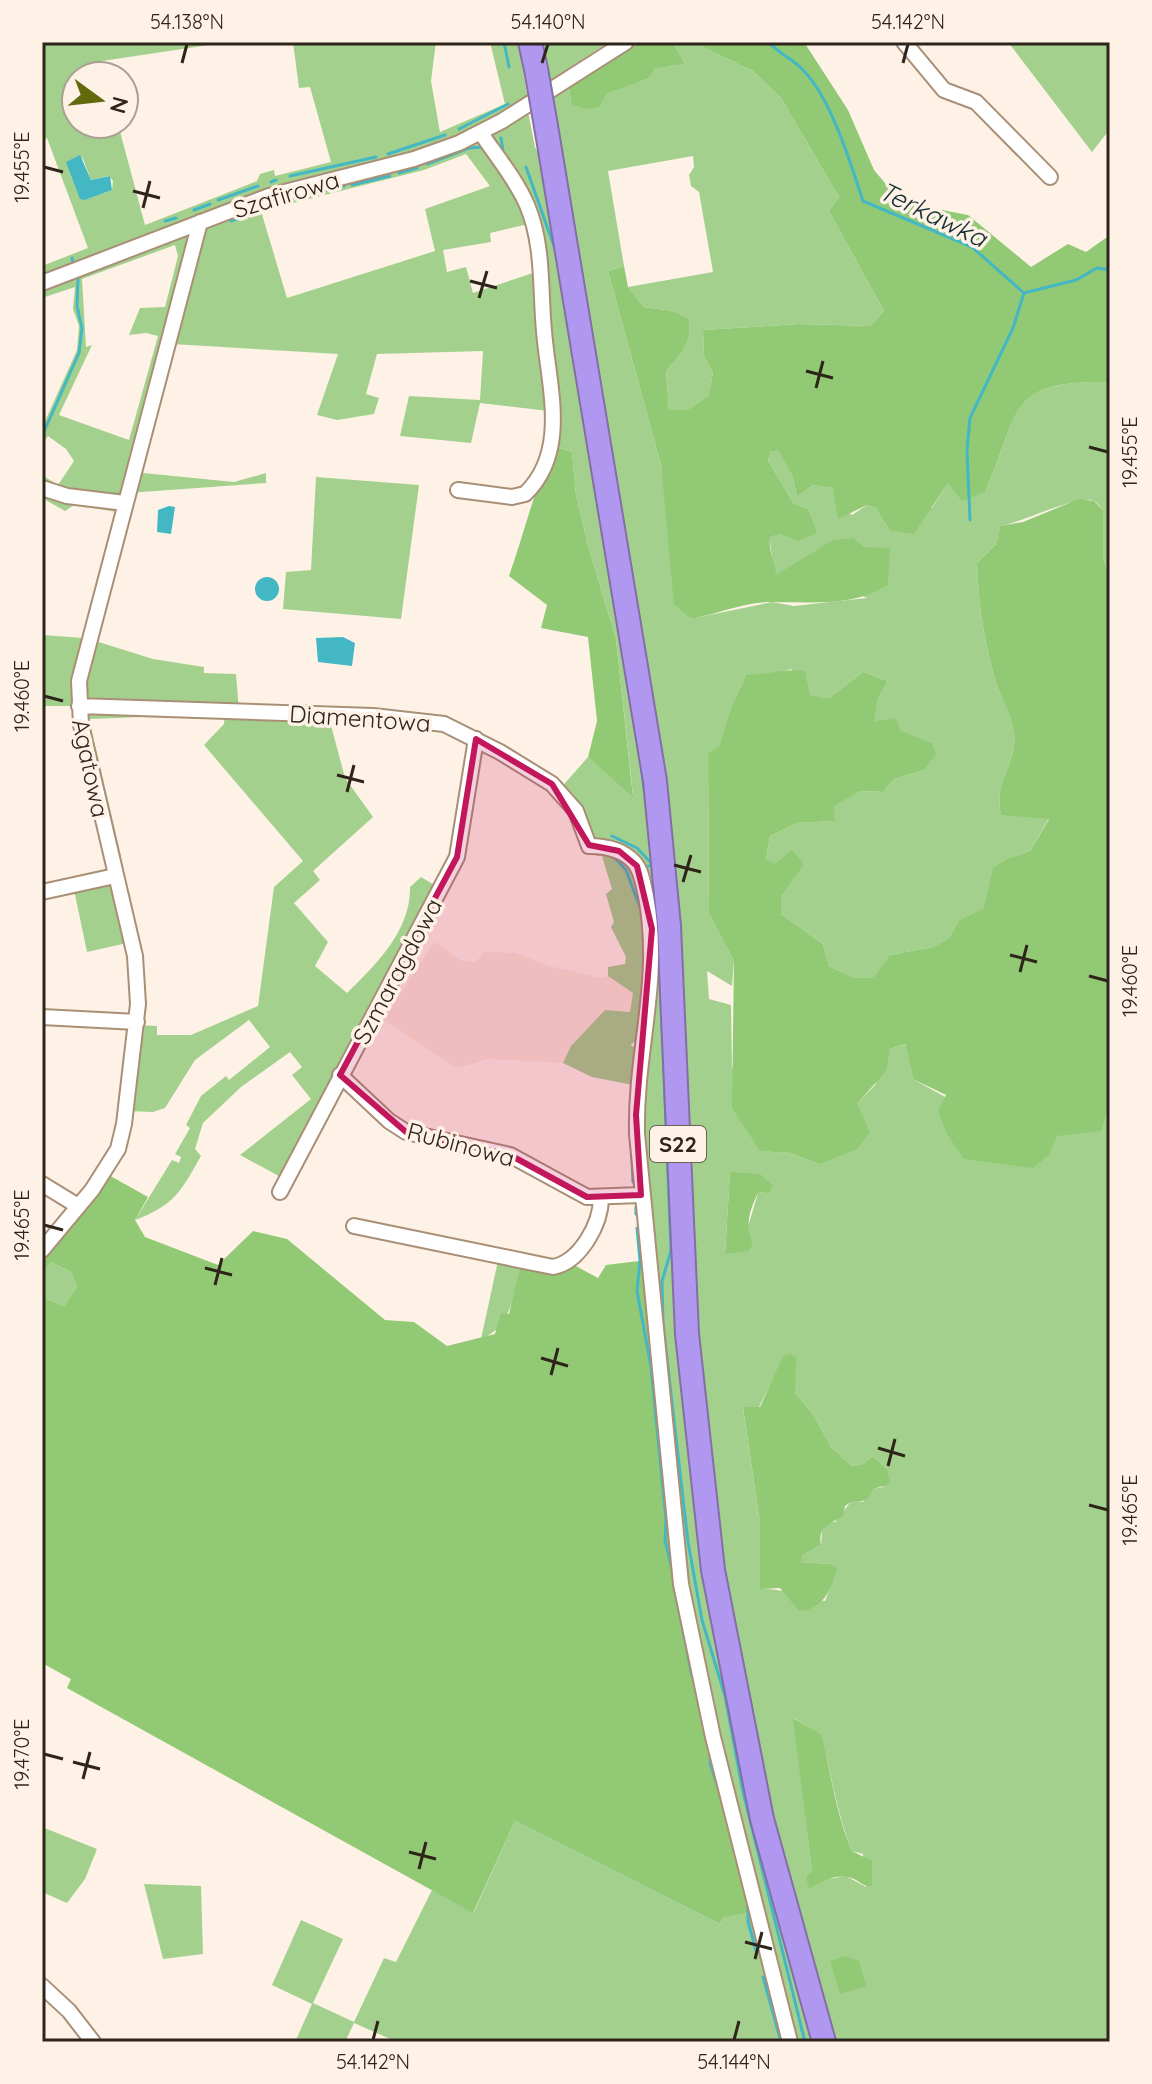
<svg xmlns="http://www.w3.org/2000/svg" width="1152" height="2084" font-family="Quicksand,sans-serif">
  <rect width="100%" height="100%" fill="#fef2e7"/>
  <path fill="#fce6d9" d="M434,942L462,961L476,962L484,952L515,953L549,966L601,978L608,976L634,993L630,1012L571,1046L563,1063L489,1059L457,1068L383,1020Z"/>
  <path fill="#a3d18d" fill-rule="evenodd" d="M42,42H229L102,61L105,76H76V124H118L145,225L257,181L260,174L274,170L275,176L331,162L310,87L299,88L293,42H436L431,81L440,132L505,104L490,42H518L529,105L463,149L491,139L495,130L528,112L535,147L544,166L647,796L657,885L682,1363L816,2042H397L354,2023L345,2042H295L312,2004L272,1985L301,1920L343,1939L313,2003L354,2022L384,1958L396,1962L432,1890L474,1912L515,1821L720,1924L724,1917L687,1615L638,1086L592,1077L563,1063L571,1046L605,1010L630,1012L633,993L608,976V967L625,964L626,957L611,927L614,922L606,894L612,889L602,856H595C663,836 642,1004 641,1039L631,1044L632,1047C641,1043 651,1029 654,1019C660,995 655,881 642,861C634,849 620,842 606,839L604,846H589L559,790L588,757L633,795L616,639L589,549L576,495L572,452L553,446L557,412L480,403L471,443L400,436L409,396L480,400L483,351L377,354L366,394L379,398L374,414L337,420L317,415L338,354L172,344L133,472L234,482L266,473V483L128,493L117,512L74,505L65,511L42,498V475L58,485L74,461L66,449L48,436L42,445V428L77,350L79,326L73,309L75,287L42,298V266L88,248L47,138L42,139ZM466,154L490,186L425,209L435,251L287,298L261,211L424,170ZM82,156L91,180L109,176L113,181L112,190L85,200ZM537,222L545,269L473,293L466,267L447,272L443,250L491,242L490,233ZM175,245L178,256L165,307L140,308L129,335L146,333L158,336L129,440L59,415L92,345L86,347L82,279Z
    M542,42H609L549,81Z
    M673,42H692L753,71L781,98L839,197L829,211L884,311L870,326L799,324L703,330L704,356L713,373L708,396L687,410H669L666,371C680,355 695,341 688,318L674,311L644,307L628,287L713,272L699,192L691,186L689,175L694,167L693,156L608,171L624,266L608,271L661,465L668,528L690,619L772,602L794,606L867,598L795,565L775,576L769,537L781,534L808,509L793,503L768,460L771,451L779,450L793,478L797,497L813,485L834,488L838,502L852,515L867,505L876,508L889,530L932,508L948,483L985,492C1021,411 1005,380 1110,382V579L1103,557V510C1100,507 1098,503 1094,501C1079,493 1022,523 1000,526L996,544L977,563C978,604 984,640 995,679C999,696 1012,714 1014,731C1018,763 993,783 1001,814L1049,818L1030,851L1009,858L985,908L959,920L949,938L933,947L890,955L875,977L855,978L829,966L823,944L781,914V896L789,880L766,859L770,836L797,823L834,821L833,806L861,791L883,792L894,779L924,770L932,743L873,722L878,699L888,681L863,672L829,698L810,697L791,669L771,675H746L731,707L719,748L708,753L709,914L734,961L732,986L707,971L709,999L731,1005L732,1067L761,1151L790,1153L819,1164L857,1104L875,1085L890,1049L907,1044L913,1079L1049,1155L1056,1136L1110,1101V2042H835L797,1912L750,1721L719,1541L699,1372L681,954L552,99L569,87L571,104L648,79L653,69L685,64ZM730,1172L765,1193H758L747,1230L725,1253ZM795,1357V1393L813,1414L831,1447L852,1466L863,1464L873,1456L887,1469L883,1487L872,1489L863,1502L852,1500L835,1522H828L822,1531L821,1545L803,1555L799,1562L830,1564L834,1578L825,1601C802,1597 782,1588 760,1589V1523L743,1408L759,1407L776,1373ZM794,1718L822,1736C831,1775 837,1813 852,1851L863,1854L866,1887L846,1876L823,1880L812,1872Z
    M1008,42H1110V129L1092,152Z
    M316,477L419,485L401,619L283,609L286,572L311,570Z
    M42,635L83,638L82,642L89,639L153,659L204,667V673L236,674L239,711L328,714L345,778L373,817L313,871L320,880L294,903L328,942L315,966L347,993C377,964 411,930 410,887L421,877L441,889L286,1180L240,1155L311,1099L292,1075L302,1067L290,1052L241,1087L203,1123L195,1149L201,1156C181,1191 175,1205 135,1220L172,1160L179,1163L181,1157L175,1154L190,1128L186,1125L201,1096L226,1076L229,1080L270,1047L249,1020L195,1060L165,1108L153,1112L126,1111L137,1025L157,1026V1035H191L258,1006L274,887L303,861L204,745L224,724L225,710L142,708V717L89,719L121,856L111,858L79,706H42Z
    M115,876L127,943L87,952L73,885Z
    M498,1261L520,1266C513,1295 512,1327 481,1339Z
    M51,1262L71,1272L77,1286L64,1306L42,1297V1274Z
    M42,1827L97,1849L85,1879L67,1903L42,1892Z
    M144,1884L201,1886L203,1954L163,1959Z"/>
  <path fill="#91c975" d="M640,42H673L685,64L654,69L648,79L607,93L599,107L587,109L571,104L569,87Z
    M692,42H804L848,110L874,170L901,202L968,215L1031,267L1068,244L1086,252L1110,235V382C1005,380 1021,411 985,492L962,501L948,483L914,534L889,530L876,508L867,505L838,519L833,488L813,485L797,497L793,478L779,451H771L768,460L793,503L808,509L817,533L798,541L781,534L770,537C768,551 775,561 776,575L833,540L853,538L864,547L890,548L888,585C852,607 812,602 771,602C745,602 717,614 691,619L674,604L661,465L608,271L624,266L628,287L644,307L674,311L688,318C695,341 680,355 666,371L669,410H687L708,396L713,373L704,356L703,330L799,324L870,326L884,311L829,211L839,197L781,98L753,71Z
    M553,446L572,452L576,495L589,549L616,639L633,797L588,757L597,721L588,637L541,628L547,605L509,576C524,533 535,488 553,446Z
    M1079,499L1094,501L1103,510V557L1110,579V1101L1101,1131L1057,1136L1049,1155L1033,1168L964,1159L947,1134L938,1111L946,1095L913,1079L906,1044L890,1049L886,1071L857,1104L870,1132L857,1149L819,1164L790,1153L760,1151L732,1108L734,961L709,914L708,753L719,747L731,707L746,675C766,675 785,668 805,671L810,696L829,698L863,672L888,681L878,699L874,722L895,718L901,731L932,743L936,754L924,770L894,779L883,792L861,791L834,806L835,821L797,823L770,836L766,859L775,864L792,850L804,864L781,896V914L823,944L829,966L855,978L874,977L890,955L933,947L949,938L959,920L984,908L993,868L1009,858L1030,851L1049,819L1001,815C993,780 1018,764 1014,732C1012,714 999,696 995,679C984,640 978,604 977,563L996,544L1000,526L1023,522Z
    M730,1172L760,1174L772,1185L770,1192L758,1193C749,1211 745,1226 753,1244L748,1251L725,1254Z
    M105,1173L148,1197L135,1220L145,1237L218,1265L253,1231L287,1239L385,1320L414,1322L447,1346L495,1334L501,1313L509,1314L520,1266L572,1264L598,1278L606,1265L647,1260L673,1525L755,1911L724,1917L720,1924L515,1821L473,1913L67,1688L71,1679L42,1663V1297L64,1306L77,1286L71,1272L51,1262L42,1274V1250Z
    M791,1354L796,1357L795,1393L813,1414L831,1447L852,1466L863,1464L873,1456L887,1469L890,1484L873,1489C868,1501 864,1502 852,1501L845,1506L843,1516C831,1524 817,1526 821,1545L803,1555L800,1562L830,1564L837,1568C832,1589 823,1610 799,1611L780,1588L760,1589V1523L743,1407H760L783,1356Z
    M793,1718L822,1735C831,1775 836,1814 852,1851L872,1861V1886C864,1887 862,1883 854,1879C839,1872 822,1881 809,1889L806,1876L812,1872Z
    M845,1956L859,1961L866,1986L840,1994L830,1961Z"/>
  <path fill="#44b7c4" d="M80,155L91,180L110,176L112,190L85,200L80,199L66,162Z
    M169,506L175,507L171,534L157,532L158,510Z
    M255 589a12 12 0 1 1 24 0a12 12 0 1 1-24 0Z
    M316,638L343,637L355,643L352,666L318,662Z"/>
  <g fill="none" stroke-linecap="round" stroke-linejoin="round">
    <path stroke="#44b7c4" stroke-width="3" d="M504,42L509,67
      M769,42C779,54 793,59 803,70C831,98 851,164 863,201L972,247L1024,293L1076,280L1097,268L1110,270
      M459,129L508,104
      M501,138L504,157
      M388,154L445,135
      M427,164L469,148L483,147
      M526,167L556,252
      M399,173L417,168
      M290,176L376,157
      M503,176L517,201
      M271,182L276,180
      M352,185L390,176
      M218,200L258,186
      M194,210L210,204
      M165,221L176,218
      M231,221L285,200L344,186
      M72,258L73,262
      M42,436L79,353L82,328L77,306L78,279
      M970,520L967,450L970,418L1013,328L1024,293
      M640,756L649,828
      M612,836L637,848L653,865L648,866
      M615,858L626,870L641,910
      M656,907L659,944
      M660,975L671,1251L662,1281L663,1324L688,1542L702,1620L725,1696L743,1792L805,2042
      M640,1017L642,1001
      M631,1137L633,1182
      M636,1207V1214
      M637,1228L640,1261L637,1291L651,1367L666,1520L665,1540L674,1578
      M674,1585L692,1676
      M696,1691L699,1704
      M711,1750L710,1763L722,1800
      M748,1904V1921L756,1951
      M763,1977L781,2042"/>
    <defs>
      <path id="minor" d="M904,42L944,90L976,102L1050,177
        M42,283L269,196L414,159L459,143L502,121L626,42
        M42,488L67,496L125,503
        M458,490L512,497L525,494C570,451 548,384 544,331C540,289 544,245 527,205C516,179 496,156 481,133
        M79,706L373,716L444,724L500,752L552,784L576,811L589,846C605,846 622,849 634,862C642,871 643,884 646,896C662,982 635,1050 637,1134L681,1584L713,1737L790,2042
        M42,892L115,876
        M42,1017L137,1022
        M340,1075L389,1121L406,1132L510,1155L587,1197L641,1195
        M42,1184L78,1206
        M280,1192L457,857L476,739
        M354,1226L553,1267C580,1262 601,1224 601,1198
        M42,1250L92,1190L118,1149L124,1124L138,1004L135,956L81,725L79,681L200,222
        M42,1986L69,2011L93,2042"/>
      <path id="highway" d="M530,42L536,69
        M546,126L655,781L669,926L687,1334L713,1570L762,1819L824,2042"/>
    </defs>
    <use href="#minor" stroke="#a98f75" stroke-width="18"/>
    <use href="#highway" stroke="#836fa5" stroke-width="26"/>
    <use href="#minor" stroke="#fff" stroke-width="14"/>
    <use href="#highway" stroke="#b098f0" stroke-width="22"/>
    <defs>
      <path id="highway-bridge" d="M536,69L546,126"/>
    </defs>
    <use href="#highway-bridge" stroke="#836fa5" stroke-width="26" stroke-linecap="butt"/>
    <use href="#highway-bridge" stroke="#b098f0" stroke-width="22"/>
  </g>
  <path fill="#c2185b" fill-opacity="0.2" stroke="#c2185b" stroke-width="6" stroke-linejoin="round" d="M476,739L552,784L589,845L619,851L637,866L652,929L636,1115L641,1195L587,1197L510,1155L406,1132L340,1075L457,857Z"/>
  <path fill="none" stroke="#2f241a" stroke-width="3" d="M182,63L187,44M542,63L548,44M903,63L908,44M44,167L63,172M133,191L160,198M143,208L150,181M470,281L497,288M479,298L487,271M806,371L833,378M816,388L823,361M1089,447L1108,452M44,696L63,701M337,775L364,782M347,792L354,765M674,865L701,872M683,882L691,855M1010,955L1037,962M1020,972L1027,945M1089,976L1108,981M44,1225L63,1230M205,1268L232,1275M215,1285L222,1258M541,1358L568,1366M551,1375L558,1348M878,1448L905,1456M888,1466L895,1439M1089,1505L1108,1510M44,1754L63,1759M73,1762L100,1769M83,1779L90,1752M409,1852L436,1859M419,1869L426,1842M745,1942L772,1949M755,1959L762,1932M373,2040L378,2021M734,2040L739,2021"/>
  <g text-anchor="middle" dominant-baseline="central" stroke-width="7" stroke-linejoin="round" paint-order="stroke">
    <rect fill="#fef2e7" stroke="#6d6258" stroke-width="2" x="650" y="1126" width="56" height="36" rx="6"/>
    <g font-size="22" font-weight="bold" fill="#2f241a">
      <text x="678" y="1144">S22</text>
    </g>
    <g font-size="24" fill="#2f241a" stroke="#fef2e7">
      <text transform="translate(286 194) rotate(-17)">Szafirowa</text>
      <text transform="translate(360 718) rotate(4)">Diamentowa</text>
      <text transform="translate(91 768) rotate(78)">Agatowa</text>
      <text transform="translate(397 971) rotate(-62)">Szmaragdowa</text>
      <text transform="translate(461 1144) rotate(15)">Rubinowa</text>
    </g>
    <g font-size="26" font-style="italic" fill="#183134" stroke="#fef2e7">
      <text transform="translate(933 214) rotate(26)">Terkawka</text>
    </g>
  </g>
  <rect width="1152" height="2084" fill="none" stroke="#fef2e7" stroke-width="88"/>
  <g transform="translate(100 100) rotate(105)"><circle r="38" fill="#fef2e7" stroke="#aba095" stroke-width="2"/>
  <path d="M0-6L14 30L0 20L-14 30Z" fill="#636a0e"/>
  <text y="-12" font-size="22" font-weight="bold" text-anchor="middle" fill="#2f241a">N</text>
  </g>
  <rect x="44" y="44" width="1064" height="1996" fill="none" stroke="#2f241a" stroke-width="3"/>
  <g font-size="20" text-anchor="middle" fill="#2f241a">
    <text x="187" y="29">54.138°N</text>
    <text x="548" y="29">54.140°N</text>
    <text x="908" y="29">54.142°N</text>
    <text transform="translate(22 167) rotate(-90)" y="7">19.455°E</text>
    <text transform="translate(1130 452) rotate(-90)" y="7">19.455°E</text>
    <text transform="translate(22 696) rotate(-90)" y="7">19.460°E</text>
    <text transform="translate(1130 981) rotate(-90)" y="7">19.460°E</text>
    <text transform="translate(22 1225) rotate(-90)" y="7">19.465°E</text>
    <text transform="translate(1130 1510) rotate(-90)" y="7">19.465°E</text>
    <text transform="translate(22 1754) rotate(-90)" y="7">19.470°E</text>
    <text x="373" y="2069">54.142°N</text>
    <text x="734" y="2069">54.144°N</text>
  </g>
</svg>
